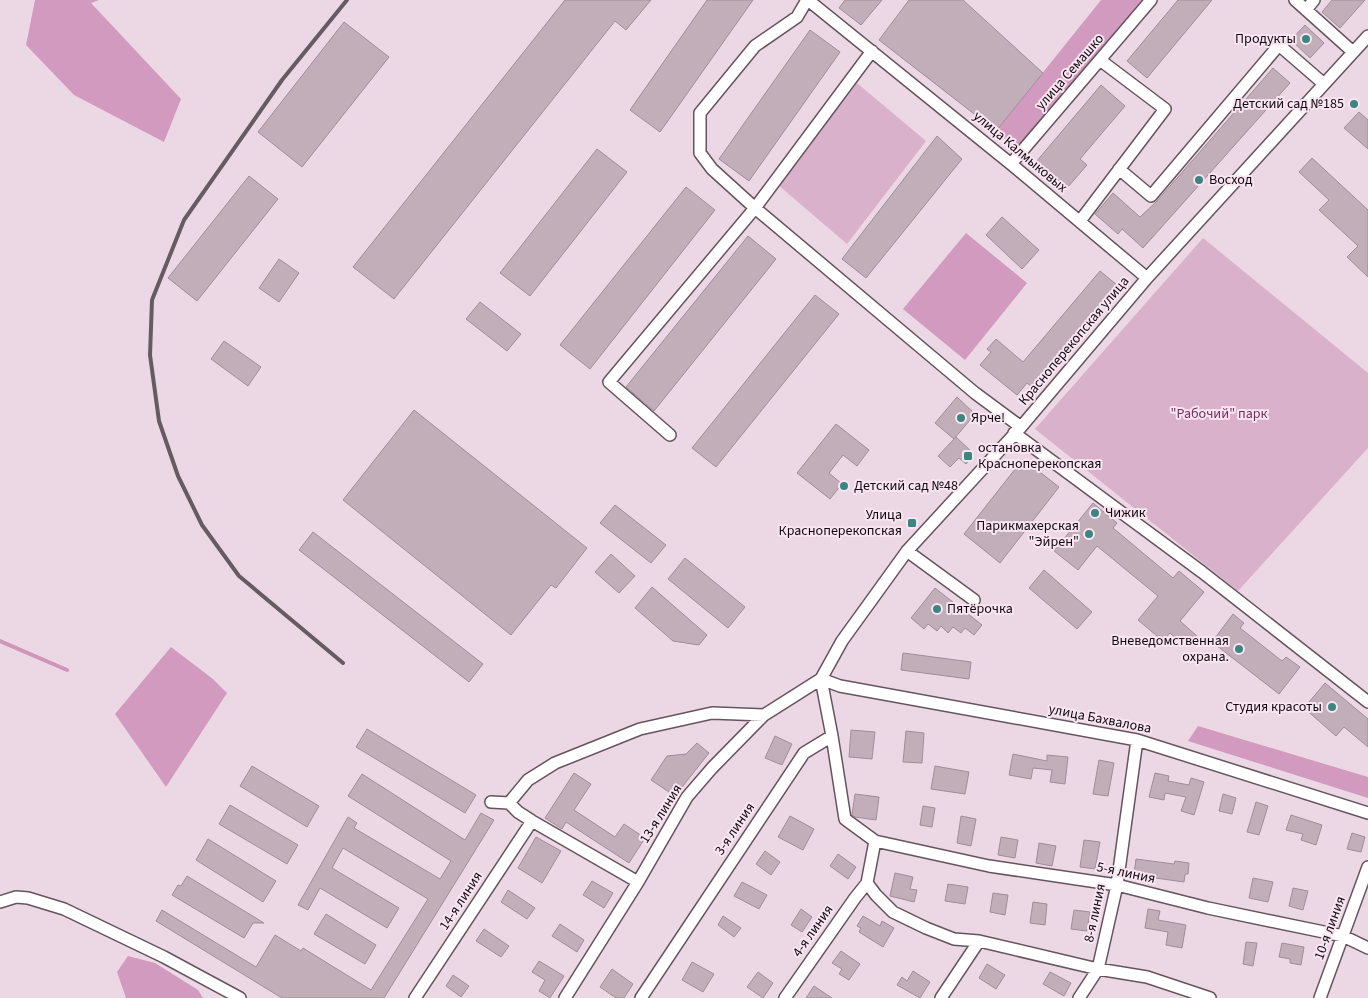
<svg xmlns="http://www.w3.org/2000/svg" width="1368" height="998" font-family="'Source Sans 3',sans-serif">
  <rect width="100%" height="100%" fill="#ecd8e4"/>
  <path fill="#dab1ca" d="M857,83L926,141L847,244L777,184Z
    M1203,238L1368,373V448L1238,591L1035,429Z"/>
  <path fill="#d29abe" d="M35,0H99L91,3L181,99L164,142L74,95L26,45Z
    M1101,0H1142L1020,153L996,131Z
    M966,233L1027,283L965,360L903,309Z
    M171,647L213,679L227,693L166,787L115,714Z
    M1198,726L1368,777V798L1188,741Z
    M128,956L155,963L198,990L203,998H126L117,972Z"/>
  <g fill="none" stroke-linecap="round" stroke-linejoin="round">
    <path stroke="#ce97ba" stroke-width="4" d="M0,641L67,670"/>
  </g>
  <path fill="#c1aeb9" stroke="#a08d99" d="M565,0H651L626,30L615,21L394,299L353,267Z
    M707,0H753L660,132L630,110Z
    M845,0H882L861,25L839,8Z
    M909,0H963L1043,73L996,131L879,40Z
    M1178,0H1212L1147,78L1127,61Z
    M1332,0H1365L1340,28L1322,12Z
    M344,22L389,57L302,167L258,132Z
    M1305,25L1324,43L1310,58L1291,40Z
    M810,30L840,52L749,181L719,159Z
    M1273,68L1290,83L1143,248L1122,229L1118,234L1095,214L1113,193L1140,217L1157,201Z
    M1101,85L1125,106L1080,159L1087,165L1067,188L1036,162Z
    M1359,112L1368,120V149L1344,128Z
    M937,136L962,159L866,278L842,259Z
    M597,149L627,172L530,296L500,273Z
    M1312,158L1368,210V277L1347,257L1358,246L1319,210L1329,200L1299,172Z
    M249,176L278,199L197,301L168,278Z
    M686,187L715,210L590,369L560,345Z
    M1002,217L1039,250L1022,269L986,235Z
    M748,236L776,259L654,411L626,387Z
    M279,259L299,273L279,302L259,288Z
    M1100,271L1117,285L1032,387L1027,383L1017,395L980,365L991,352L987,349L996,339L1023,362Z
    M815,295L839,314L716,467L692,448Z
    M480,302L521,334L507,351L466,319Z
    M224,341L261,367L248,386L211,359Z
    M957,397L975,414L954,439L935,423Z
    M414,410L587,548L556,588L551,585L511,635L343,500Z
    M836,424L869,450L857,466L843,455L829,473L842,484L830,499L797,473Z
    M956,437L974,454L966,464L959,458L950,467L938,456Z
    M1023,459L1059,487L1000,563L964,534Z
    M1093,503L1117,523L1113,528L1173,578L1179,571L1204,592L1180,621L1197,636L1191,643L1179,641L1170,633L1163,641L1138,620L1158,596L1097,546L1078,570L1054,551Z
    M615,505L666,545L651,563L600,523Z
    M313,532L483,664L469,682L299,550Z
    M611,554L635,576L619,593L595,572Z
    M685,558L745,607L728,628L668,579Z
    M1044,570L1092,612L1077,629L1029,588Z
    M652,587L707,635L699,645L673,641L635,608Z
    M935,588L982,625L974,635L965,628L961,633L953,627L948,633L941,626L937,631L928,624L924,629L911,618Z
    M1233,614L1244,623L1240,628L1282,661L1286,657L1300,667L1279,694L1212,642Z
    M903,653L971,662L969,679L901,670Z
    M1325,683L1368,719V747L1344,727L1336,736L1304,708Z
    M367,729L476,795L465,813L356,747Z
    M851,730L875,732L872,759L849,757Z
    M906,731L924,733L922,763L903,762Z
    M775,736L792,744L782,765L765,758Z
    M697,743L709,753L675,796L651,780L667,756L686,754Z
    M1013,754L1047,761V755L1068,757L1065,784L1050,782L1052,770L1033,768L1031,779L1009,775Z
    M1099,760L1114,763L1108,796L1093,794Z
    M252,766L319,806L307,827L240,786Z
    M935,766L969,772L965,794L931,789Z
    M574,773L591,784L574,810L615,837L624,824L645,838L629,863L566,822L562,829L545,818Z
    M1155,773L1169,776L1168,781L1189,785L1191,778L1204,782L1194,815L1181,811L1186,797L1165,793L1164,800L1149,797Z
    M362,774L465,840L481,813L494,820L384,998H282L156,921L162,910L256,967L275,935L301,951L303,948L371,990L428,899L343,848L332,868L399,908L387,928L320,888L308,910L298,905L348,817L357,823L354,828L440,879L451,861L348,796Z
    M855,794L879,797L876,820L855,817L852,815Z
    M1223,794L1236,798L1232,814L1219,811Z
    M1256,802L1268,806L1259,835L1247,832Z
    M230,805L298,845L287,864L219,824Z
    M923,806L935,808L932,827L920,825Z
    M1291,815L1322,825L1316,845L1301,840L1303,834L1286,830Z
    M790,816L814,829L803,850L778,837Z
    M961,816L976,819L971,846L957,843Z
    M1352,833L1365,837L1361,852L1347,849Z
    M536,837L561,851L542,883L518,868Z
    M1001,837L1018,840L1015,858L998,855Z
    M208,839L276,881L263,902L196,860Z
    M1084,840L1100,842L1095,869L1080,867Z
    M1039,843L1056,846L1052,866L1036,863Z
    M765,851L780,862L771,875L756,864Z
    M838,854L856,867L848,879L830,866Z
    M1136,859L1174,864L1175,861L1189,863L1188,874H1185L1184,882L1134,875Z
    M895,873L913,877L910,889L917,890L914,902L890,896Z
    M187,876L264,923H253L244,938L172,895L178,885L181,886Z
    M1253,878L1273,882L1268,902L1249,898Z
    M592,881L613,893L604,908L583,895Z
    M742,882L767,895L759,909L734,896Z
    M948,884L968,887L965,904L945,901Z
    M1293,888L1308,891L1303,910L1289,906Z
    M508,890L535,908L527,919L501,902Z
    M993,893L1008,895L1005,915L990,912Z
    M1033,902L1047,904L1045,925L1030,923Z
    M801,909L812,917L802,932L791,925Z
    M1148,909L1160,911L1158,920L1186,925L1182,948L1166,945L1168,932L1145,928Z
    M1074,910L1090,912L1087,931L1071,929Z
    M326,914L376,945L365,964L314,934Z
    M723,916L741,928L734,937L718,925Z
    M863,916L880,926L882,921L894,928L883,947L859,932L861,928L857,926Z
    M560,924L584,940L577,952L552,936Z
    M484,929L509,946L501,957L476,941Z
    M1246,942L1257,943L1253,966L1243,964Z
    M1282,943L1304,947L1301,965L1290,963V959L1279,957Z
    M841,951L860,964L849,980L839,974L842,969L832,963Z
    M539,961L564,976L550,998L539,991L545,980L532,972Z
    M692,962L714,974L703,992L682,980Z
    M987,964L1005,975L996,989L979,978Z
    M612,969L633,984L624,998H616L600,987Z
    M913,971L930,982L920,998L897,985L902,977L907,981Z
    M758,972L773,983L763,998L747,987Z
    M1050,972L1071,983L1064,996L1043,984Z
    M453,975L469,986L461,997L446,986Z
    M814,986L832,998H806Z"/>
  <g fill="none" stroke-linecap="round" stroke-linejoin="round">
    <defs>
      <path id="minor" d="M807,0L797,17L755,46L700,113V153L712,169L755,208L975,393L1021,427
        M808,0L1011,164L1147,278
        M1295,0L1353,52
        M1306,10L1314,0
        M1011,164L1151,0
        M1119,169L1151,196L1279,45L1324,84
        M1080,221L1165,109L1100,60
        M1014,433L1202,572L1368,702
        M670,435L609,382L755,208L872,51
        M907,551L974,600
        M821,679L840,686L1137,740L1368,813
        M832,736L845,819L875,841L867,883L876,895L893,912L926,928L954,939L979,941L1098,969L1147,977L1210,998
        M491,802L509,803L528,780L555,763L640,729L712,713L764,715
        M509,803L518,812L532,821L638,882
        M875,841L989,866L1117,885L1208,908L1343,936L1368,948
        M0,902L16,897L28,898L64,909L164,957L240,998
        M415,998L532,821
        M565,998L638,882L687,797L712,768L764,715L821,679L842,641L907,551L1021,427L1147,278L1368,36
        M641,998L804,753L832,736L821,679
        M785,998L855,898L867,883
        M941,998L979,941
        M1079,998L1098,969L1117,885L1137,740
        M1320,998L1368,867"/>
    </defs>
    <use href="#minor" stroke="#65545e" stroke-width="14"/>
    <use href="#minor" stroke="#fff" stroke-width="11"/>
    <path stroke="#675b62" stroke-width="4" d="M343,663L239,576L202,525L178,476L159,421L150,355L152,300L184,220L282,80L347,0"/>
  </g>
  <g fill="#3d8581" stroke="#f9e5f1" stroke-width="2">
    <circle cx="1306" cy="39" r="5"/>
    <circle cx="1354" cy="104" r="5"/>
    <circle cx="1199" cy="180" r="5"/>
    <circle cx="961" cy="418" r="5"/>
    <rect x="963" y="451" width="10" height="10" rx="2.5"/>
    <circle cx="844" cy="486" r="5"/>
    <circle cx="1095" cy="513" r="5"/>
    <rect x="907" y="518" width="10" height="10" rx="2.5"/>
    <circle cx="1089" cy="534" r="5"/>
    <circle cx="937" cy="609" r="5"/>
    <circle cx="1239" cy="649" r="5"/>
    <circle cx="1332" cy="707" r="5"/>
  </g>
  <g text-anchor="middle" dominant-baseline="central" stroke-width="4" stroke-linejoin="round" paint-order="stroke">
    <g font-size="14" fill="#100a0e" stroke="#f9e5f1" text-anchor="end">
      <text x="1296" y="39">Продукты</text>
      <text x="1344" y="104">Детский сад №185</text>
      <text x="1209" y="180" text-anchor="start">Восход</text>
      <text x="971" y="418" text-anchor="start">Ярче!</text>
      <text x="978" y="448" text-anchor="start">остановка<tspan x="978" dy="16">Красноперекопская</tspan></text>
      <text x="854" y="486" text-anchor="start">Детский сад №48</text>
      <text x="1105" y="513" text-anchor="start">Чижик</text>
      <text x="902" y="515">Улица<tspan x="902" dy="16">Красноперекопская</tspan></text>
      <text x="1079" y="526">Парикмахерская<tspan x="1079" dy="16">"Эйрен"</tspan></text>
      <text x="947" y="609" text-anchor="start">Пятёрочка</text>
      <text x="1229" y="641">Вневедомственная<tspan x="1229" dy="16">охрана.</tspan></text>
      <text x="1322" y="707">Студия красоты</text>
    </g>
    <g font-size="14" fill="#100a0e" stroke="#f9e5f1">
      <text transform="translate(1070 72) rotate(-49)">улица Семашко</text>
      <text transform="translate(1020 152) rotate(40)">улица Калмыковых</text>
      <text transform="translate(1074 341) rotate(-50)">Красноперекопская улица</text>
      <text transform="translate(1100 719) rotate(11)">улица Бахвалова</text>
      <text transform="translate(661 814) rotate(-58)">13-я линия</text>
      <text transform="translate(735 829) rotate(-56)">3-я линия</text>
      <text transform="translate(1126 873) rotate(12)">5-я линия</text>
      <text transform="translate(461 901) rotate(-57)">14-я линия</text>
      <text transform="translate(1095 913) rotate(-78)">8-я линия</text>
      <text transform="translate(1330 928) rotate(-70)">10-я линия</text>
      <text transform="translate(813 931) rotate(-55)">4-я линия</text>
    </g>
    <g font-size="14" fill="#73305f" stroke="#f9e5f1">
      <text x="1219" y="414">"Рабочий" парк</text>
    </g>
  </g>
</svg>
